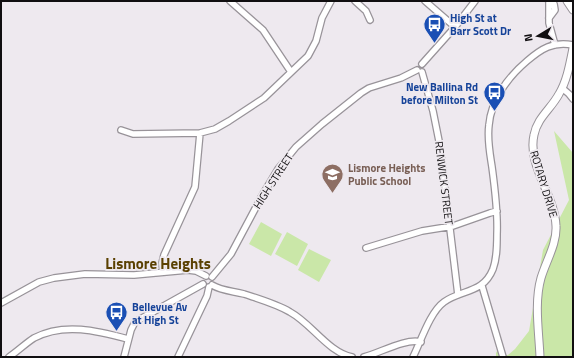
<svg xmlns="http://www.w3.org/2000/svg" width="574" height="358" font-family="'Titillium Web',sans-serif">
  <rect width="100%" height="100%" fill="#eee9ef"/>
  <path fill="#cae7a8" d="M554,131L573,153V357H496V353L497,351L505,355H508L515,349L529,331L543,250L569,200Z
    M261,222L282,234L271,256L249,244Z
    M287,232L308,244L297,266L275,254Z
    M309,249L331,260L319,282L298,270Z"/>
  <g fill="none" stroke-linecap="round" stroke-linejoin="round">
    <defs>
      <path id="minor" d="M230,1L263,30L291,72
        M355,1L366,11L370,20
        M425,1L455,27
        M549,1V23L555,45
        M549,2L554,4L555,10L549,18
        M422,64L455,27L475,1
        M422,72L433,111L440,146L458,295
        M562,88L569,94L573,99
        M121,130L133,134L200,133L215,129L229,121L264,98L308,56L316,41L322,18L331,1
        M366,248L422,231L453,226L490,213L497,211
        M163,272L162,263L164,255L195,187L200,133
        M212,277L231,254L263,194L278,169L296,147L322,124L361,93L369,88L401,78L417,70
        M212,285C222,291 233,291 244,294C259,299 277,304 290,312C312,324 328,352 352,357
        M482,286L503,357
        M1,303L39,282L54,278L85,274L134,275L188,270L196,271L206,276
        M9,357C18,351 26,343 34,338C64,322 98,331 128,339
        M124,357L131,330L135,322L203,284
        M178,357L207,296L209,287
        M364,357C380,353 405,338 421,342
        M413,357C421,341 430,312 444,302C462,289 483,294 493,269C497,258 497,246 497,234C498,211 495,190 492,167C490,154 487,139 489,125C491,100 508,77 527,61C541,49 553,41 573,45"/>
      <path id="major" d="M567,1L573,10
        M540,357C539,332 534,303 541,278C546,261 557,244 556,226C555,196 527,165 534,135C537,118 551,109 559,94C567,81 570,63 573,48"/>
    </defs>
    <use href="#minor" stroke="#989399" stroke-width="8"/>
    <use href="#major" stroke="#989399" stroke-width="9"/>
    <use href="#minor" stroke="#fff" stroke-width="5.5"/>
    <use href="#major" stroke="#fff" stroke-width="7"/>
  </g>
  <defs>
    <symbol id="bus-pin" viewBox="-11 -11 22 30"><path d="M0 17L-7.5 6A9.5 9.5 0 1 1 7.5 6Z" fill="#1a4fb4" stroke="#eee9ef"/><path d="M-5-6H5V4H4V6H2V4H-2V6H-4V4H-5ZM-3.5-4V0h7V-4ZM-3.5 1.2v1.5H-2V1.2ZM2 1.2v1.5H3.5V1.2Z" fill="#fff"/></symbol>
    <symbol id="school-pin" viewBox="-11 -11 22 30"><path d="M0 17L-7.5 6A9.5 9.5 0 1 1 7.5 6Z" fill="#8d6e63" stroke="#eee9ef"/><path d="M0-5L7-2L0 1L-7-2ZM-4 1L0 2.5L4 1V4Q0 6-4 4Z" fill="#fff"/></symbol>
  </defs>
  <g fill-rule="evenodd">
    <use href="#bus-pin" x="422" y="12" width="25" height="34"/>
    <use href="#bus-pin" x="482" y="80" width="25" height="34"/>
    <use href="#school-pin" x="320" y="162" width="25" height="34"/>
    <use href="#bus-pin" x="104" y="300" width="25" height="34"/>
  </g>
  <g text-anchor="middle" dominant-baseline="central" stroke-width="3.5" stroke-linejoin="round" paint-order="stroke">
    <g font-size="11" font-weight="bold" fill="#164399" stroke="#eee9ef" text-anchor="start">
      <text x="450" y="18">High St at<tspan x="450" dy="13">Barr Scott Dr</tspan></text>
      <text x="478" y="87" text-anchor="end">New Ballina Rd<tspan x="478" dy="13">before Milton St</tspan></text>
      <text x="132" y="307">Bellevue Av<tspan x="132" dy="13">at High St</tspan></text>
    </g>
    <g font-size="11" font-weight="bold" fill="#785e54" stroke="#eee9ef" text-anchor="start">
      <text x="348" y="168">Lismore Heights<tspan x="348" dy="13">Public School</tspan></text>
    </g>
    <g font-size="11" fill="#100e10" stroke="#eee9ef">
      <text transform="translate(273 181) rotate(-57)">HIGH STREET</text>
      <text transform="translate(444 183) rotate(83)">RENWICK STREET</text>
      <text transform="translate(544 184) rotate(73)">ROTARY DRIVE</text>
    </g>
    <g font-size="15" font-weight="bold" fill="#5a4001" stroke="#eee9ef">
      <text x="158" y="263">Lismore Heights</text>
    </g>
  </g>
  <rect width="574" height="358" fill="none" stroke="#100e10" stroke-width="4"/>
  <g transform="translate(538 36) rotate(260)" stroke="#eee9ef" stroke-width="3" paint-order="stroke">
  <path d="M0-3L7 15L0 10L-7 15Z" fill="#100e10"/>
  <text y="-6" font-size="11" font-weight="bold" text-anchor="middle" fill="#100e10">N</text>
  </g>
</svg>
